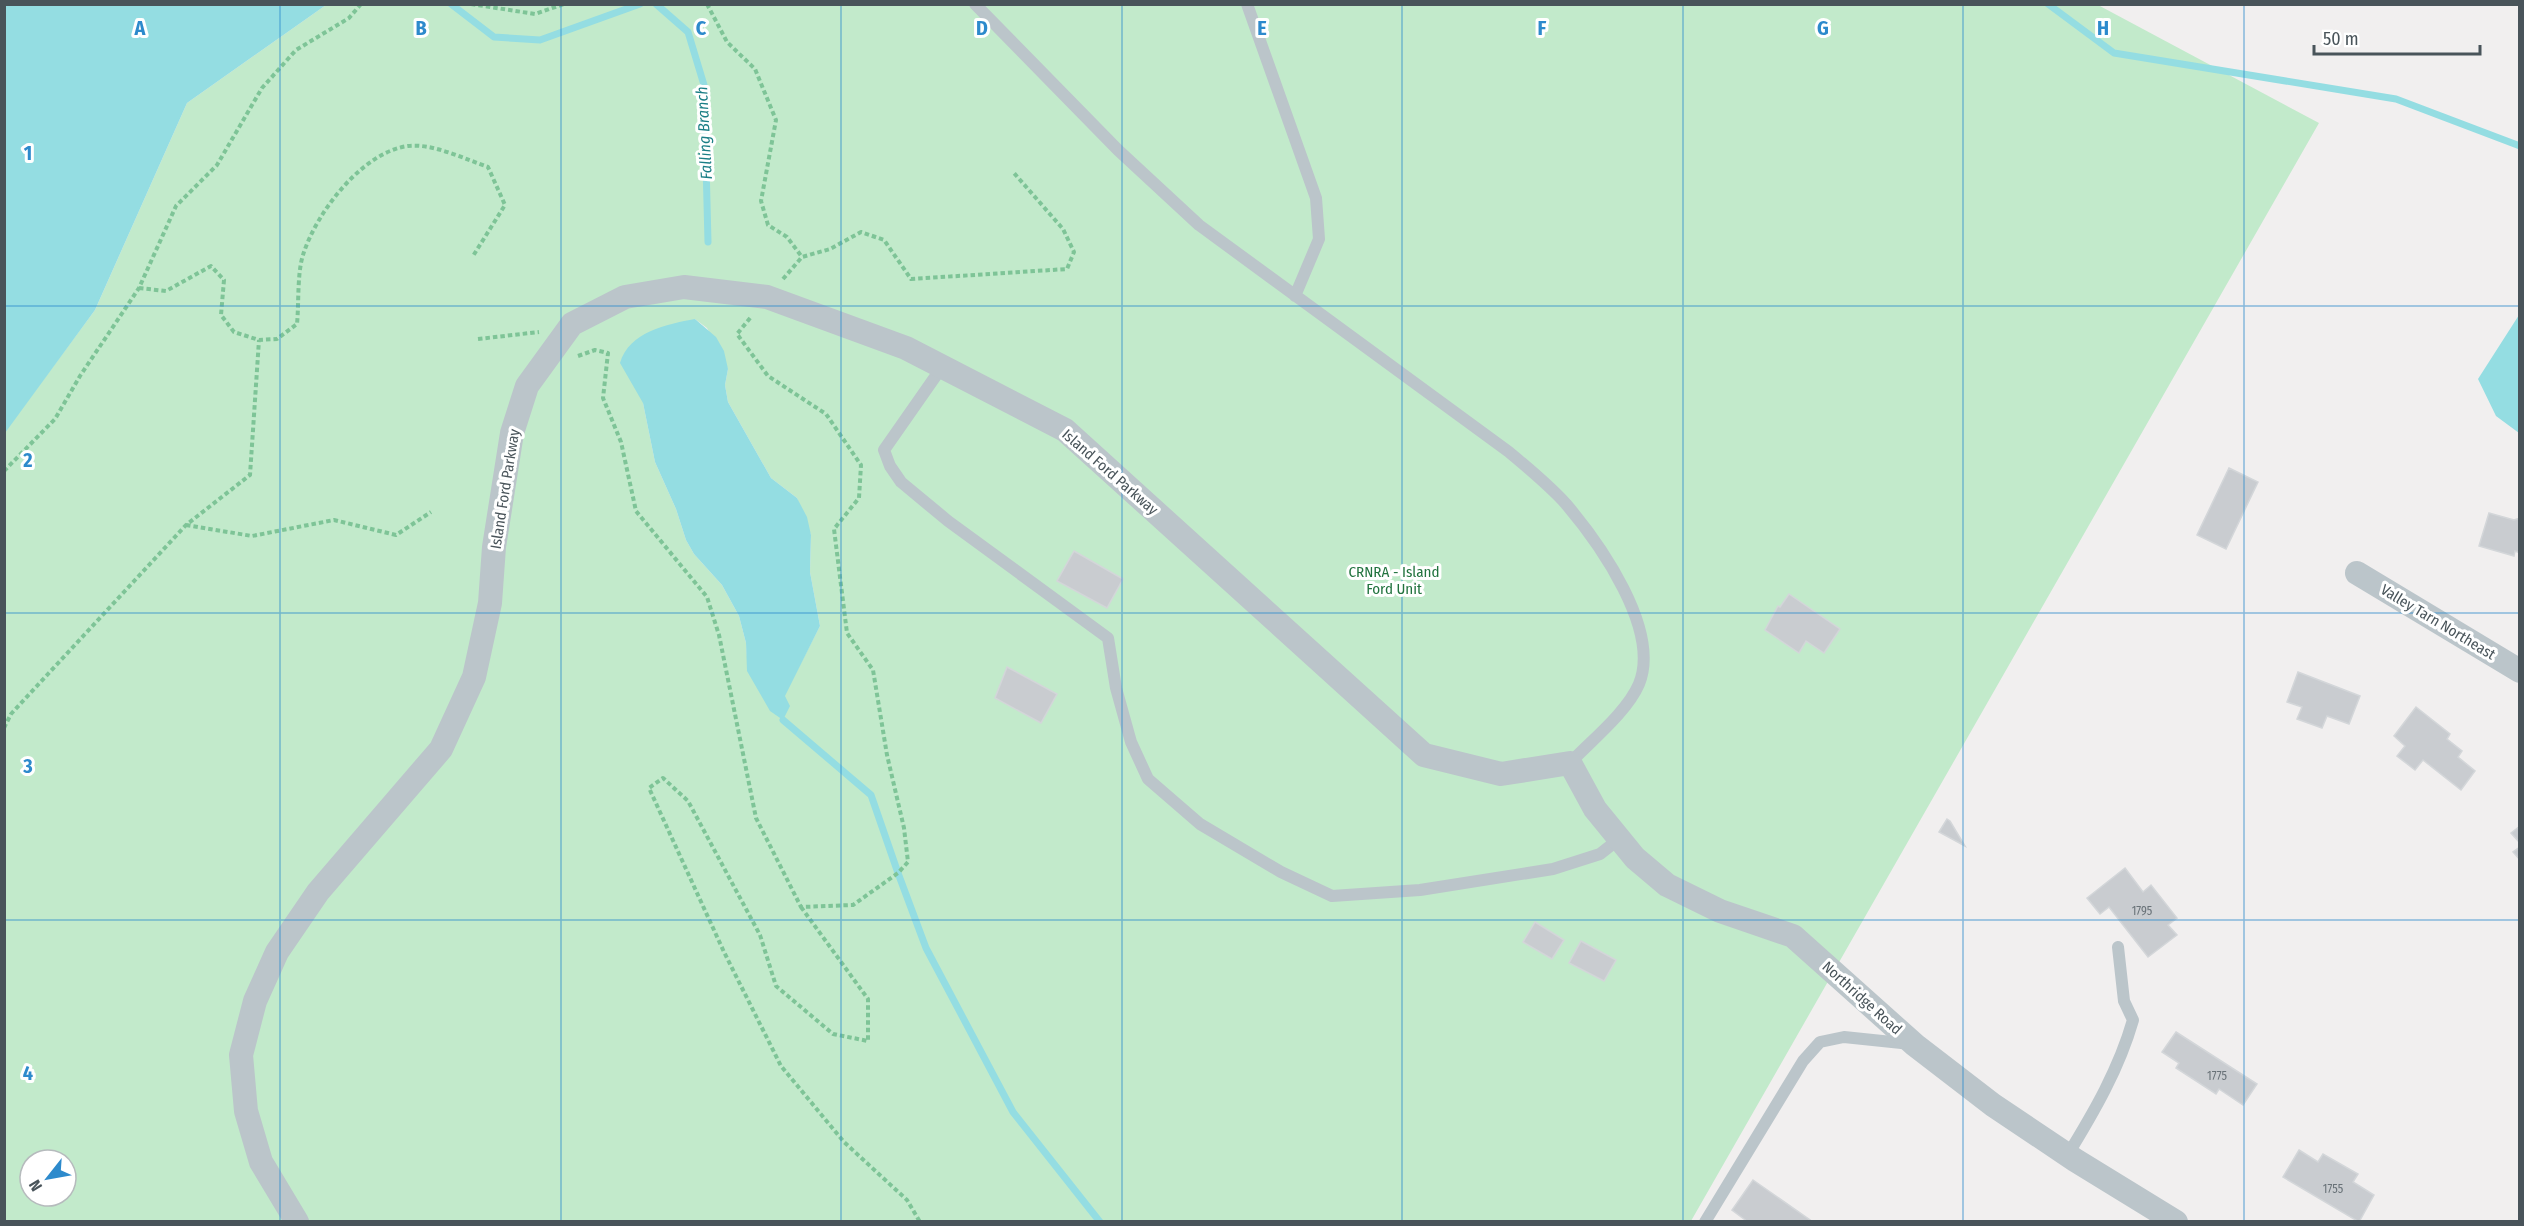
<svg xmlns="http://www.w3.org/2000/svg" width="2524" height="1226" font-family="'Fira Sans Condensed',sans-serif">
  <rect width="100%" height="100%" fill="#f1efef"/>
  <path fill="#c2eacb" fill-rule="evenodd" d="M326,5H2098L2319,123L1691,1221H5L4,433L95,310L187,103ZM695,319L707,328L728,369L725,385L728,402L771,478L797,498L811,535L810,572L820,626L784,696L748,671L746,643L739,616L722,585L694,554L686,540L676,509L655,462L643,403ZM30,1160H66V1196H30Z"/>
  <path fill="#94dde2" d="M5,4L326,5L187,103L95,310L5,433Z
    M2519,315V433L2496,416L2478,379Z
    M695,319L716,337L724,351L728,369L725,385L728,402L771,478L797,498L807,517L811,535L810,572L820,626L785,696L790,706L783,720L770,711L747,671L746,643L739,616L722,585L694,554L686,540L676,509L655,462L643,403L620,363C629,332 667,324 695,319Z"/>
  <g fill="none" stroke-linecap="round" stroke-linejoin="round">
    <path stroke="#94dde2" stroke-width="7" d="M451,4L494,37L540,40L640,4
      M656,4L688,32L704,85L708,242
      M2048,4L2114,53L2396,99L2520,146
      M783,720L871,795L898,873L926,948L1013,1112L1100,1222"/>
  </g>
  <path fill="#c9ccd0" stroke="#d3d6d9" stroke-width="1.5" d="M2229,468L2258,482L2226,549L2197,535Z
    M2489,513L2514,520L2520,518V553L2515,551L2514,556L2479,546Z
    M1074,551L1123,579L1107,608L1057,581Z
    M1789,594L1840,629L1824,653L1806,641L1799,653L1765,630L1778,606L1780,607Z
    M1007,667L1057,694L1041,723L995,698Z
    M2298,672L2360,696L2349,724L2327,716L2322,728L2297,719L2302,707L2287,702Z
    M2416,707L2450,734L2447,739L2462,751L2458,757L2475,771L2461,790L2423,760L2415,770L2397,756L2405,746L2394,736Z
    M1947,819L1950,821L1965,846L1939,832Z
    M2520,826V843L2511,833Z
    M2520,847V860L2513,852Z
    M2125,868L2143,892L2151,885L2177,918L2168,925L2177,935L2148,957L2109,907L2100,914L2087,898Z
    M1535,922L1564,940L1552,959L1523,942Z
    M1581,941L1616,960L1604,981L1569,963Z
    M2176,1032L2257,1084L2243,1105L2219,1089L2216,1094L2176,1068L2179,1063L2162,1052Z
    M2299,1150L2318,1162L2323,1154L2358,1174L2353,1182L2374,1195L2359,1222L2283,1177Z
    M1753,1180L1813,1222H1748L1732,1210Z"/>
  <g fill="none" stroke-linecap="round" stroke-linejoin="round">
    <path stroke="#7ec497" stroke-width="4" stroke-dasharray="4.5 3" stroke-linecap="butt" d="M471,4L535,14L564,4
      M707,4L727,42L755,69L776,120L761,201L768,225L787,237L802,257
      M783,279L802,257L830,249L861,232L884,240L911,279L1067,269L1074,252L1063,229L1014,173
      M139,288L166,291L211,266L224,280L221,315L234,332L259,340L277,339L297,324C299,304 297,274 303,255C316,213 362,152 408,146C432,143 465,159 488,167L505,205L473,256
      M478,339L539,332
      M578,356L595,350L608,353L603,398L621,442L636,511L707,597L719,635L756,818L801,907L853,905L898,873L908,862L904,828L887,755L873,670L847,633L834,529L859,498L861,465L826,414L768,376L737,334L751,317
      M4,471L55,419L80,376L139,288L176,206L217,165L262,88L296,50L349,18L361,4
      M186,525L252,536L334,520L396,535L431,512
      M4,728L11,714L186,525L250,475L259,340
      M801,907L868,999V1041L833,1034L776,986L760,935L688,801L663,778L649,788L724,952L781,1066L844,1142L907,1200L920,1222"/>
    <path stroke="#bbc5ca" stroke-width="12" d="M975,4L1118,150L1199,225L1509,452C1529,469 1549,485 1566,504C1600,544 1661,630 1639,684C1627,712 1592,740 1570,763
      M1247,4L1316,198L1319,239L1295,296
      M942,367L884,450L890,466L901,482L948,521L1108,638L1116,688L1131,742L1148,779L1200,824L1281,872L1332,896L1420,890L1553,869L1600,854L1619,839
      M2067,1156C2094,1112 2119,1069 2133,1020L2124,1001L2118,947
      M1705,1222L1803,1061L1820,1042L1844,1037L1911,1044"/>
    <path stroke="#bbc5ca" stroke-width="24" d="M2357,573L2520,671
      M297,1222L261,1162L246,1111L241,1055L255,1001L277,952L318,892L441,749L474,677L490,603L494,547L512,433L527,386L572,324L625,297L684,287L767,297L906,348L1065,430L1424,755L1501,774L1570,763L1595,809L1635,858L1667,885L1720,911L1793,936L1915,1045L1993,1105L2075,1160L2176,1222"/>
  </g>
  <path fill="none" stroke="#2d8acc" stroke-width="1.5" stroke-opacity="0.55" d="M280,4V1222M561,4V1222M841,4V1222M1122,4V1222M1402,4V1222M1683,4V1222M1963,4V1222M2244,4V1222M4,306H2520M4,613H2520M4,920H2520"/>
  <g text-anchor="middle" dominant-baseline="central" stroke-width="6" stroke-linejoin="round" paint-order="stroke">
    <g font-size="12" fill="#697278">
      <text x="2142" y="911">1795</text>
      <text x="2217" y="1076">1775</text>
      <text x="2333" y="1189">1755</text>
    </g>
    <g font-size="15" fill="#49545a" stroke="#fff">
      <text transform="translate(1110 472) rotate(41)">Island Ford Parkway</text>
      <text transform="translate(505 489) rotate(-81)">Island Ford Parkway</text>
      <text transform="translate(2438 622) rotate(31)">Valley Tarn Northeast</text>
      <text transform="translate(1862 998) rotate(42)">Northridge Road</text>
    </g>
    <g font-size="15" fill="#21733e" stroke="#fff">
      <text x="1394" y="572">CRNRA - Island<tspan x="1394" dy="17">Ford Unit</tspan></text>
    </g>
    <g font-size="16" font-style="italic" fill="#1a7e85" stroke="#fff">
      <text transform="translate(704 133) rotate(-93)">Falling Branch</text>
    </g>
  </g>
  <g font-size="20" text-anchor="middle" font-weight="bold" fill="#2d8acc" stroke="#fff" stroke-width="6" stroke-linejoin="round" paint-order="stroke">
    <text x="140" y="35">A</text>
    <text x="421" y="35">B</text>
    <text x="701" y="35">C</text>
    <text x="982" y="35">D</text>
    <text x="1262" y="35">E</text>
    <text x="1542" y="35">F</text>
    <text x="1823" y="35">G</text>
    <text x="2103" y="35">H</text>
    <text x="28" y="160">1</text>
    <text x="28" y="467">2</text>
    <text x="28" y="773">3</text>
    <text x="28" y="1080">4</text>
  </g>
  <rect width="2524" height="1226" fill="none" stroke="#49545a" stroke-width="12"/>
  <g transform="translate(48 1178) rotate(239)"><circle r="28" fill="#ffffff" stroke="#b6bbbd" stroke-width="1.5"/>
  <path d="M0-4.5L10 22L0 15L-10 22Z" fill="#2d8acc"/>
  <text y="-9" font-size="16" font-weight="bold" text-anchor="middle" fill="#49545a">N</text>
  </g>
  <path d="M2314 45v9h166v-9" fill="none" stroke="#49545a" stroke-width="3"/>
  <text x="2323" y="45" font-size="18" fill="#49545a" stroke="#ffffff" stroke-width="4.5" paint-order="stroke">50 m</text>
</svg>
